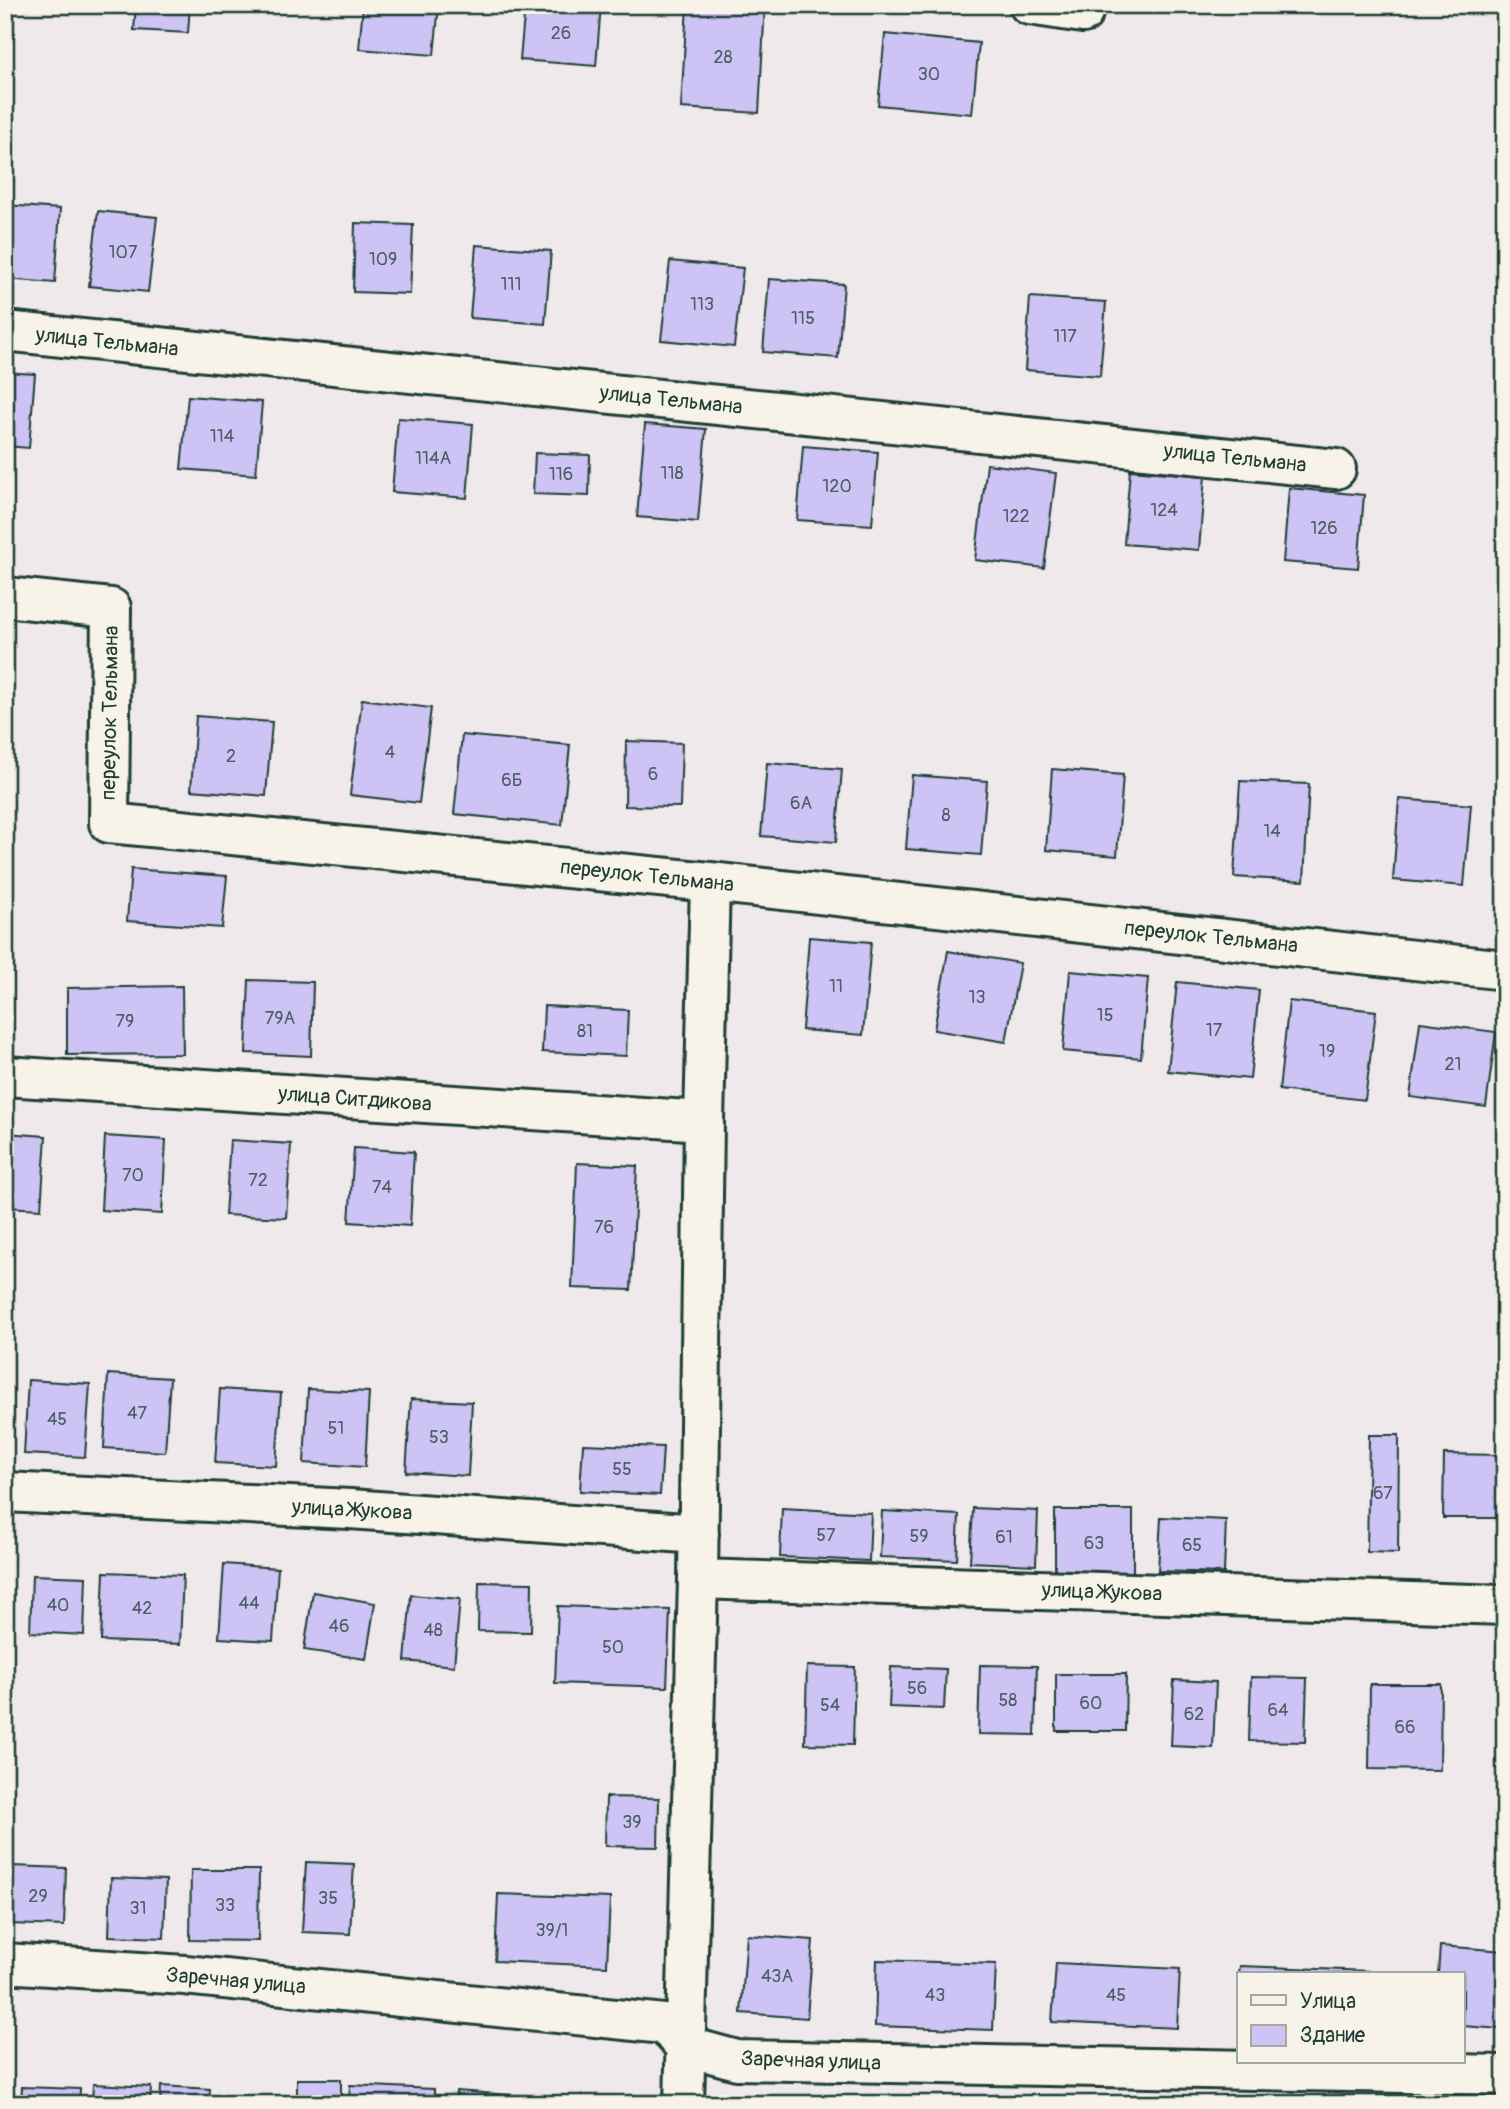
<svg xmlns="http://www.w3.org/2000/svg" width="1510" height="2109" font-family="Pangolin,sans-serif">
  <rect width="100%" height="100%" fill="#efe9eb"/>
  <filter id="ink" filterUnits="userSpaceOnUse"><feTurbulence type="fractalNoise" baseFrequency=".0143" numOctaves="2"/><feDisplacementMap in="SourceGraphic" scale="14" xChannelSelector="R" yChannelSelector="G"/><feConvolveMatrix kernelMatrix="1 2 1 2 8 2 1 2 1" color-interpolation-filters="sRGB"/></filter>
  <g filter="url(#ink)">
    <path fill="#cdc3f5" stroke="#1f3d34" stroke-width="2" d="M136,5H190L188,33L134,30Z
      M363,5H439L434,55L359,49Z
      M525,5H601L596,66L520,60Z
      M687,5H765L759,113L681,108Z
      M885,34L979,43L972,114L878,105Z
      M5,205L60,209L55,283L5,279Z
      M98,211L157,217L148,292L89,286Z
      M355,223L413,225L410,294L353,292Z
      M476,245L551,251L545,324L470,318Z
      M670,261L743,268L734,347L661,340Z
      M769,279L844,284L838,358L763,352Z
      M1030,297L1106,302L1100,376L1025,370Z
      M5,372L35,374L29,448L5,446Z
      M188,396L262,402L256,475L181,469Z
      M398,418L473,424L467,498L392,492Z
      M645,424L706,429L698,522L637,517Z
      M803,446L878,452L872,525L797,520Z
      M535,453L590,455L589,496L533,494Z
      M987,464L1056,473L1044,568L975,560Z
      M1130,470L1205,476L1199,550L1124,544Z
      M1289,488L1364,495L1358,568L1283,562Z
      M362,699L431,708L419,803L350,795Z
      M196,716L272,722L266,796L191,790Z
      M462,735L570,745L562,825L454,814Z
      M626,741L682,743L680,807L625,806Z
      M767,763L842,769L836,842L761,836Z
      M1052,769L1123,775L1117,856L1046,850Z
      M912,775L987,781L981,855L906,849Z
      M1240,781L1309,784L1304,881L1234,877Z
      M1399,799L1471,805L1464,886L1393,880Z
      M131,869L227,876L222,928L127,921Z
      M809,937L871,942L863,1035L802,1030Z
      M948,951L1020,963L1006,1042L934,1030Z
      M1070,971L1148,978L1141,1058L1063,1051Z
      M249,980L313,982L311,1056L246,1053Z
      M1177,982L1259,990L1250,1079L1168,1071Z
      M182,986L183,1054L67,1055V988Z
      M1289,1001L1376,1011L1365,1100L1279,1090Z
      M544,1006L628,1010L626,1056L542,1052Z
      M1420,1022L1496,1032L1486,1107L1410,1097Z
      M5,1133L46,1136L41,1209L5,1207Z
      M105,1136L166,1140L162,1214L101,1210Z
      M230,1140L291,1144L286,1218L225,1215Z
      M354,1148L414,1152L410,1226L349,1222Z
      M577,1163L637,1166L631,1290L572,1288Z
      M108,1374L170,1378L165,1452L104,1448Z
      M28,1380L90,1384L85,1457L24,1454Z
      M220,1389L281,1393L276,1466L215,1463Z
      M308,1389L369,1392L365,1467L304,1463Z
      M411,1399L472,1402L468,1476L406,1472Z
      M1369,1435H1399L1398,1553L1367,1552Z
      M583,1444L663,1447L660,1495L580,1491Z
      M1444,1454L1505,1455V1518H1443Z
      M782,1508L871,1513L869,1561L780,1557Z
      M973,1508L1038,1511L1036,1565L970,1562Z
      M1055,1510H1133V1576H1055Z
      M882,1511L959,1515L957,1560L880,1557Z
      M1161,1517L1226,1520L1224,1573L1158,1571Z
      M224,1564L278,1568L273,1641L219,1638Z
      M104,1572L183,1575L180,1644L101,1641Z
      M32,1575L86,1577L84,1635L30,1632Z
      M479,1582L532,1583L531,1632L478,1631Z
      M313,1592L375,1603L366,1659L304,1650Z
      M411,1595L460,1599L454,1666L405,1661Z
      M558,1606L670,1610L667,1687L555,1683Z
      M980,1665L1037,1666L1035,1735L978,1734Z
      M807,1666L855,1667L853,1745L805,1744Z
      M891,1667L946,1669L944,1709L889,1707Z
      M1056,1674H1126L1125,1731H1056Z
      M1251,1677L1307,1678L1305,1742L1249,1741Z
      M1174,1680L1216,1682L1213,1748L1171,1746Z
      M1370,1684H1441L1440,1770L1369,1769Z
      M606,1797L659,1798L658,1847L605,1846Z
      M306,1862L354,1864L350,1934L302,1932Z
      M12,1866L66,1868L64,1926L10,1924Z
      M191,1870H259L258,1941L190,1940Z
      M111,1878L166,1880L164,1938L109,1936Z
      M498,1894L610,1898L607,1966L495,1961Z
      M747,1935L813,1940L807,2018L741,2013Z
      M1440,1946L1505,1951L1501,2029L1463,2026V1974H1438Z
      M877,1960L996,1964L993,2030L875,2026Z
      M1056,1963L1180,1969L1177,2028L1052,2022Z
      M1240,1966L1369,1971L1368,1974H1239Z
      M297,2079H341V2104H297Z
      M93,2084L151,2087L150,2104H92Z
      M350,2085L434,2089V2104H349Z
      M161,2086L210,2089L209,2104H160Z
      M22,2087L80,2089L79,2104H21Z
      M456,2091L525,2096L524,2104H455Z"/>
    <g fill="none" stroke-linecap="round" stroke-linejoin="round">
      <defs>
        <path id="street" d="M1029,5L1083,13
          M5,331L1336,469
          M5,597L111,608L109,823L710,882L1505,970
          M5,1076L704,1121
          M5,1492L350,1509L699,1534
          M698,1579L1505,1605
          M5,1963L185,1975L664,2024L685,2046L737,2060L1505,2075
          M684,2104L698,1579L704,1121L710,882"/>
      </defs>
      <use href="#street" stroke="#1f3d34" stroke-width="44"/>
      <use href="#street" stroke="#f7f3e8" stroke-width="38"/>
    </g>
  </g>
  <g text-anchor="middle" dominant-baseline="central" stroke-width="5" stroke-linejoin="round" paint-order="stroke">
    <g font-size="18" fill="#4a5e64">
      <text x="561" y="33">26</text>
      <text x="723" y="57">28</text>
      <text x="929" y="74">30</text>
      <text x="123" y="252">107</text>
      <text x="383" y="259">109</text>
      <text x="511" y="284">111</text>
      <text x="702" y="304">113</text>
      <text x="803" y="318">115</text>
      <text x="1065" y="336">117</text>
      <text x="222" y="436">114</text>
      <text x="433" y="458">114А</text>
      <text x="672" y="473">118</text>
      <text x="561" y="474">116</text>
      <text x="837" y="486">120</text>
      <text x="1164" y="510">124</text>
      <text x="1016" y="516">122</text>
      <text x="1324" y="528">126</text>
      <text x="390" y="752">4</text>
      <text x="231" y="756">2</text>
      <text x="653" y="774">6</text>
      <text x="512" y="780">6Б</text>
      <text x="801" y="803">6А</text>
      <text x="946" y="815">8</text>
      <text x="1272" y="831">14</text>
      <text x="836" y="986">11</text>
      <text x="977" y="997">13</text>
      <text x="1105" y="1015">15</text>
      <text x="280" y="1018">79А</text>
      <text x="125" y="1021">79</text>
      <text x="1214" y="1030">17</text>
      <text x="585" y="1031">81</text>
      <text x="1327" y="1051">19</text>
      <text x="1453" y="1064">21</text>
      <text x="133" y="1175">70</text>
      <text x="258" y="1180">72</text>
      <text x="382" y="1187">74</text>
      <text x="604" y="1227">76</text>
      <text x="137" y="1413">47</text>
      <text x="57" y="1419">45</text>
      <text x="336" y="1428">51</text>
      <text x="439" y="1437">53</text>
      <text x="622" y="1469">55</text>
      <text x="1383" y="1493">67</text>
      <text x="826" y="1535">57</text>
      <text x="919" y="1536">59</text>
      <text x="1004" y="1537">61</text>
      <text x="1094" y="1543">63</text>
      <text x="1192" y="1545">65</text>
      <text x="249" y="1603">44</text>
      <text x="58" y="1605">40</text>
      <text x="142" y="1608">42</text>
      <text x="339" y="1626">46</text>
      <text x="433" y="1630">48</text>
      <text x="613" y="1647">50</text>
      <text x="917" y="1688">56</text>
      <text x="1008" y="1700">58</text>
      <text x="1091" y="1703">60</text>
      <text x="830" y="1705">54</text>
      <text x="1278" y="1710">64</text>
      <text x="1194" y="1714">62</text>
      <text x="1405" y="1727">66</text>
      <text x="632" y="1822">39</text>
      <text x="38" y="1896">29</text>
      <text x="328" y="1898">35</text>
      <text x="225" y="1905">33</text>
      <text x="138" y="1908">31</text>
      <text x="552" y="1930">39/1</text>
      <text x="777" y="1976">43А</text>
      <text x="935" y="1995">43</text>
      <text x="1116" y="1995">45</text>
    </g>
    <g font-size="21" fill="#1f3d34" stroke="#f7f3e8">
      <text transform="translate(107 342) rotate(6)">улица Тельмана</text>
      <text transform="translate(671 400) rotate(6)">улица Тельмана</text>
      <text transform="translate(1235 458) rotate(6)">улица Тельмана</text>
      <text transform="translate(110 713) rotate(-89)">переулок Тельмана</text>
      <text transform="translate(647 876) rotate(6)">переулок Тельмана</text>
      <text transform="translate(1211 937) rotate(6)">переулок Тельмана</text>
      <text transform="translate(355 1099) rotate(4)">улица Ситдикова</text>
      <text transform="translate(352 1510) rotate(3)">улица Жукова</text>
      <text transform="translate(1102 1592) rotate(2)">улица Жукова</text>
      <text transform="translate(236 1981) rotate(5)">Заречная улица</text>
      <text transform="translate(811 2061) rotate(2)">Заречная улица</text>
    </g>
  </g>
  <rect width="1510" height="2109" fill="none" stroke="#f7f3e8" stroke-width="28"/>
  <rect x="14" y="14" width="1482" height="2081" fill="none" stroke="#1f3d34" stroke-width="2.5" filter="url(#ink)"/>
  <rect x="1237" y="1972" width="228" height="91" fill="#f7f3e8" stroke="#a1aaa0" stroke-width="2"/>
  <rect x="1251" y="1995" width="35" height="10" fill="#f7f3e8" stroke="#a1aaa0" stroke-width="2"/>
  <text x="1300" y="2008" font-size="21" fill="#1f3d34">Улица</text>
  <rect x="1251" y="2025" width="35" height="21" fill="#cdc3f5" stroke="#a1aaa0" stroke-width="2"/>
  <text x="1300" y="2042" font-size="21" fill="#1f3d34">Здание</text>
</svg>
